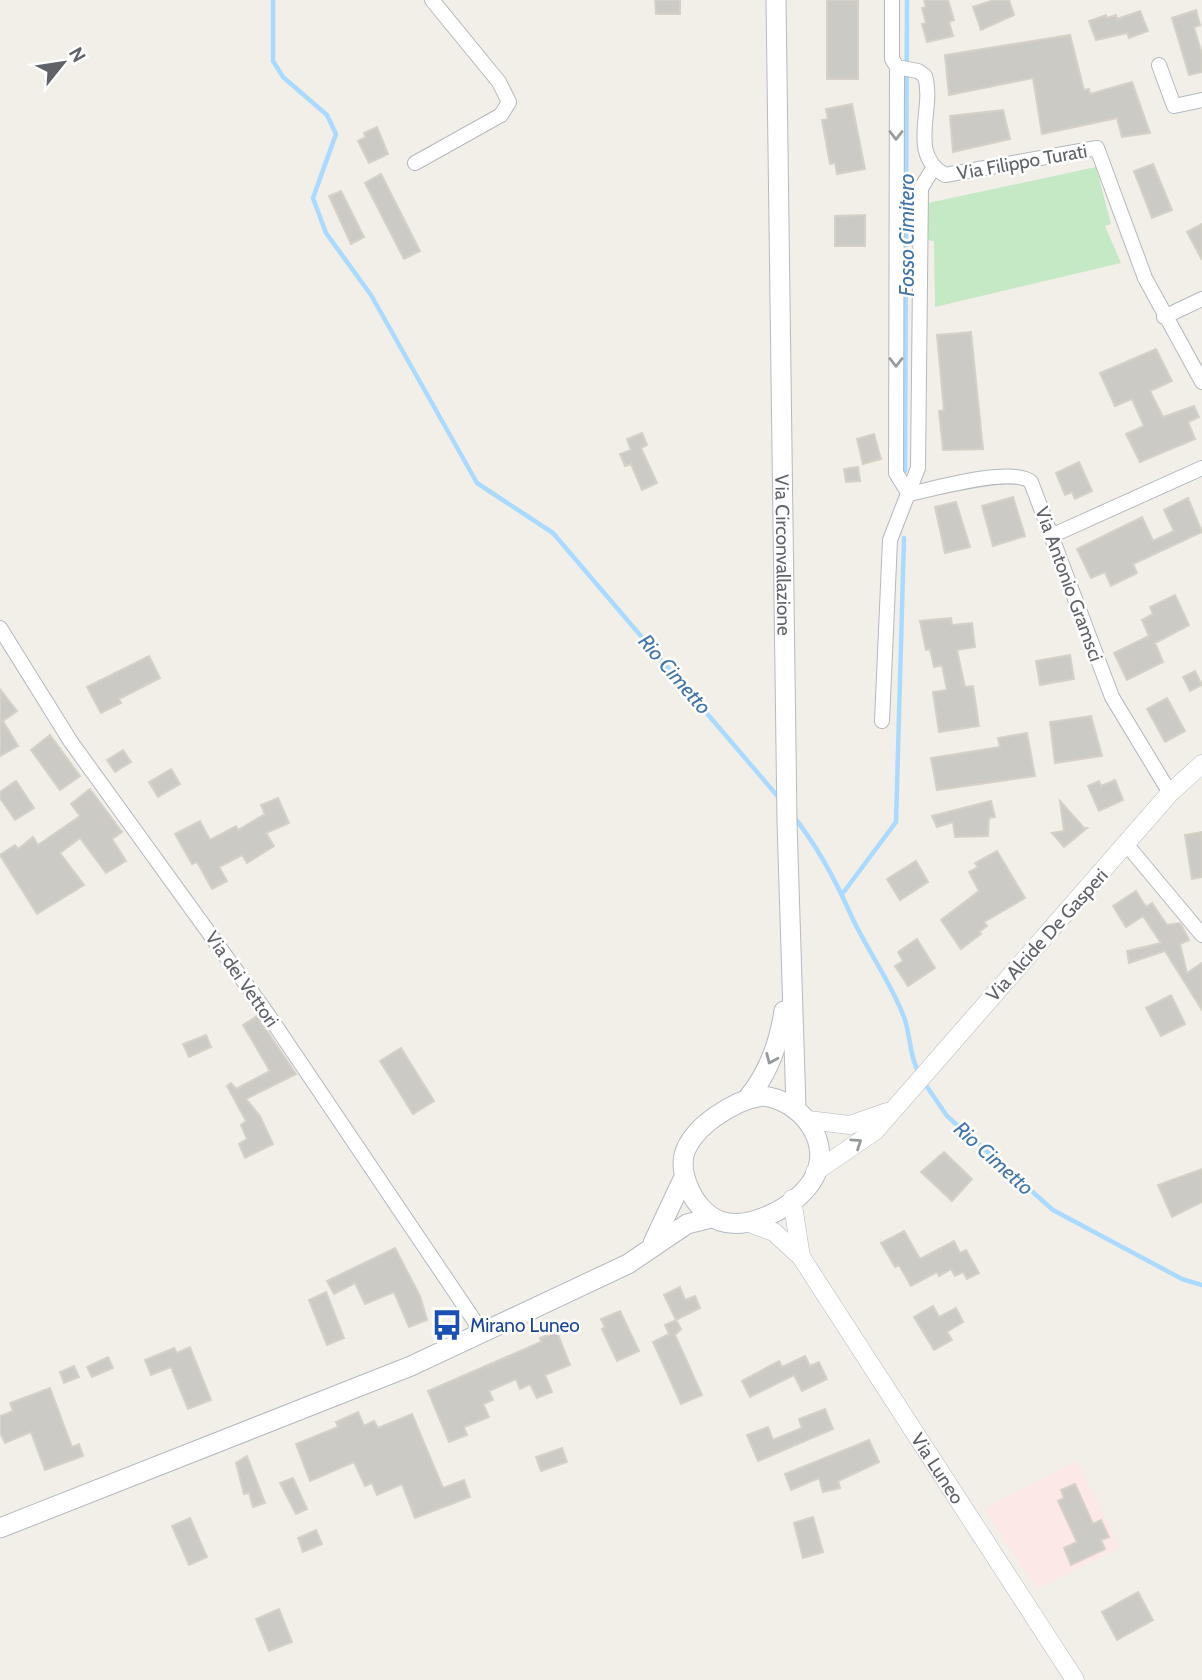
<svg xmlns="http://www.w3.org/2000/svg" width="1202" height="1680" font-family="Cabin,sans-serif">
  <rect width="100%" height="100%" fill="#f1efe8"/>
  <path fill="#fce8e6" d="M1077,1461L1120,1547L1037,1589L984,1509Z"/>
  <path fill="#c5e8c5" d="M1096,167L1111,224L1105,226L1121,263L935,307L934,241L928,240V203Z"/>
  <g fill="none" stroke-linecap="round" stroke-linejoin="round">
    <path stroke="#aadaff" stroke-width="4.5" d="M273,0V61L283,77L327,115L336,134L313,198L326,233L371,295L477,483L553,533L780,799
      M905,471L907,0
      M794,817C817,846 835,879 850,913C866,949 890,980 904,1017C911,1036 909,1056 919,1073
      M843,893L896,822L904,538
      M923,1081L947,1116L1053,1210L1182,1279L1202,1285"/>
  </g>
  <path fill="#cccac5" stroke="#d6d1c6" stroke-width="2" d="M655,0H680V14H656Z
    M827,0H858V79H827Z
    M924,0H948L954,20L949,22L953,36L927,42L922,24L926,23L922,8L926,7Z
    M994,0H1009L1014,15L981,30L973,7Z
    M1196,10L1200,25L1194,27L1202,54V72L1189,75L1172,18Z
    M1140,11L1148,31L1129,38L1127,33L1096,40L1089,21L1106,15L1107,18L1116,15L1117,19Z
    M1070,35L1084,90L1089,89L1090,94L1132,82L1150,133L1122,137L1117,118L1042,134L1033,78L949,95L945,55Z
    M852,104L865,169L837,174L835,163L830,164L822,120L828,119L826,109Z
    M1003,110L1010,139L953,152L950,116Z
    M377,127L388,154L369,163L358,141L366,137L364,133Z
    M1153,164L1172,210L1152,218L1134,171Z
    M381,174L420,251L404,259L365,183Z
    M341,191L364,237L351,244L329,196Z
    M865,215V246H835V216Z
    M1202,224V260L1187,232Z
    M971,332L983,449L943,450L939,411L944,410L937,335Z
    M1156,349L1172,381L1150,391L1163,417L1194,406L1199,417L1188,422L1195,439L1140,462L1126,434L1144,426L1132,399L1115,406L1100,373Z
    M642,433L647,445L641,448L657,483L642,490L631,464L625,466L620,454L631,450L627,439Z
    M874,434L881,459L863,464L857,439Z
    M1079,462L1092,491L1075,499L1072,492L1065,495L1056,473Z
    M858,467L860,481L846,482L844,469Z
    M1013,497L1025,536L993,546L982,506Z
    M1188,498L1202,532L1133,564L1137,573L1111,586L1105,572L1091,578L1077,549L1142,517L1153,541L1174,531L1164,510Z
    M956,502L970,547L945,553L935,507Z
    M1175,595L1189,625L1155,643L1163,662L1127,680L1114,653L1149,636L1142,620L1153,614L1150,607Z
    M951,618L952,625L972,623L975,647L957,650L965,687L973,686L979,726L939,732L933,692L947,690L942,665L934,667L930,649L926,650L920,621Z
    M1070,655L1074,679L1040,685L1036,661Z
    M149,656L160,678L119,699L121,703L101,713L87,687Z
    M1195,671L1202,685L1190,691L1183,677Z
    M0,689L17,711L3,721L18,746L0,756Z
    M1167,698L1185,731L1165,742L1147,709Z
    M1091,716L1102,756L1055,763L1050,722Z
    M1027,733L1035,776L937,790L931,758L1000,747L998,738Z
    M50,735L80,776L60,790L31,750Z
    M123,750L131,762L115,772L107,760Z
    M171,769L180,784L158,797L149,782Z
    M1115,780L1123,800L1099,811L1088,786L1099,781L1101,786Z
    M16,781L34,808L15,820L0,798V792Z
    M90,789L122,832L112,839L126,861L106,873L80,838L60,853L84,885L37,914L0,855L15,845L18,849L33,837L38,845L80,816L71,804Z
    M278,798L289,823L266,833L274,846L247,863L242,855L219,867L227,881L212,889L197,862L192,864L175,834L200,821L210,840L236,826L238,830L265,814L261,805Z
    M991,801L995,817L989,818L988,836L955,837L953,822L937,827L932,816Z
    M1060,801L1084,828H1087L1064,847L1052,833L1064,831Z
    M1202,832V877L1192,879L1185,835Z
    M997,851L1025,898L984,922L987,926L979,932L981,934L961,949L941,920L979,891L969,872L978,867L975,863Z
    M916,861L928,882L900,900L887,879Z
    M1136,891L1146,907L1152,903L1167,925L1179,923L1182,926L1189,940L1180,944L1187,973L1202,963V1010L1165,951L1129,963L1127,951L1161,943L1143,916L1126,927L1113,906Z
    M917,939L935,968L908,986L895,966L903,961L898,952Z
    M1171,995L1185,1024L1161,1036L1146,1008Z
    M257,1016L296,1074L246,1099L260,1116L273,1144L245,1158L239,1144L247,1139L241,1125L246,1121L227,1086L231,1083L236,1089L270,1071L243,1025Z
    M206,1035L211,1047L189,1057L183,1044Z
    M401,1048L434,1101L413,1114L380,1061Z
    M944,1152L972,1179L952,1201L921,1172Z
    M1202,1169V1202L1172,1217L1158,1185Z
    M904,1231L920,1259L954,1241L960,1253L966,1250L979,1273L967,1279L963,1272L955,1276L951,1269L939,1276L937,1272L911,1286L899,1265L895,1267L881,1243Z
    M395,1248L420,1296L427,1320L409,1327L394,1292L365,1304L355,1283L334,1294L327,1281Z
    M680,1287L685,1300L695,1296L700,1308L676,1320L664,1295Z
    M326,1292L344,1338L327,1345L309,1300Z
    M933,1306L939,1317L956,1308L963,1322L947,1332L952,1340L934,1350L914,1317Z
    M620,1311L639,1351L617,1361L602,1329L605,1327L601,1319Z
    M676,1320L681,1329L675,1335L702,1395L681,1404L653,1342L669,1334L665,1325Z
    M557,1332L570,1365L545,1375L552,1392L537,1398L530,1384L520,1389L516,1379L489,1391L493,1400L483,1404L489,1417L464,1427L467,1435L449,1442L428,1391L541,1342L540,1338Z
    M190,1347L211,1400L188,1409L171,1367L151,1375L145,1360L174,1348L177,1353Z
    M805,1356L810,1366L819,1362L827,1379L802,1391L794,1375L750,1397L742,1381L779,1361L782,1367Z
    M108,1357L113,1368L92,1377L87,1367Z
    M74,1366L79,1377L64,1383L60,1372Z
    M50,1388L72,1447L79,1444L83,1456L45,1470L31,1432L5,1443L0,1432V1416L13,1411L10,1403Z
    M825,1409L833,1429L758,1461L747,1435L768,1427L773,1440L802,1428L799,1419Z
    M358,1412L364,1426L374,1421L378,1428L412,1414L443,1488L464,1480L470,1497L415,1518L402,1484L377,1495L372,1483L365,1486L354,1462L310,1481L296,1444L338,1427L336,1422Z
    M869,1440L879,1462L838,1481L840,1488L823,1492L819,1478L791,1490L785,1474Z
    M562,1448L567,1462L541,1471L536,1457Z
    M247,1456L265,1503L253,1507L249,1493L244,1494L236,1463Z
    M293,1478L307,1509L296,1514L280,1483Z
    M1075,1484L1093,1524L1101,1520L1109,1537L1101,1540L1105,1549L1071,1565L1064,1548L1077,1542L1058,1501L1064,1498L1061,1490Z
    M813,1517L823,1552L803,1558L794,1523Z
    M190,1518L207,1557L189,1565L172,1526Z
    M316,1530L322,1544L303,1552L298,1538Z
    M1138,1592L1153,1620L1117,1640L1102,1612Z
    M279,1609L292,1642L269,1651L256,1619Z"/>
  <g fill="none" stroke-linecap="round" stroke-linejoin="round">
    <defs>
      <path id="minor" d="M892,0V59L897,67L896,473L909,494
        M1159,65L1174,106L1202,100
        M897,67L918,71L925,76C935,109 907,154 945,175L1097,148L1145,278L1202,382
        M415,163L501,115L509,102L499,82L432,0
        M1164,317L1202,299
        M909,494C933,489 1013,466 1031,482L1112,697L1170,793
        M1051,536L1202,468
        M0,628L71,742L269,1016L482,1332
        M882,721L890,540L918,468L921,188L934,167
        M1127,845L1202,935"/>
      <g id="tertiary">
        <path d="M808,1120L850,1125L887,1112"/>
        <path d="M815,1172L875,1131L1170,793L1202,764"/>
        <path d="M792,1199L801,1257"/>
        <path id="s1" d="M749,1223L774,1232L801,1257L1075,1680"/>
      </g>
      <g id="secondary">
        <path id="s2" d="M776,0L787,822L796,1108"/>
        <path d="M762,1096C800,1099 836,1143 812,1181C795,1207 749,1231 720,1221C707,1216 696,1204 690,1191C685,1180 681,1168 684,1155C692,1126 735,1100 762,1096Z"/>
        <path d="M747,1099C768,1074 779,1044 784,1011"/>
        <path d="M653,1243L684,1177"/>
        <path d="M0,1528L411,1366L628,1264L687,1224L711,1218"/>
      </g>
    </defs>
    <use href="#minor" stroke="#b5b8bc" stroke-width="16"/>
    <use href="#tertiary" stroke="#b5b8bc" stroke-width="19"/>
    <use href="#secondary" stroke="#b6babf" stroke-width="21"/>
    <use href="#minor" stroke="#fff" stroke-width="14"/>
    <use href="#tertiary" stroke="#fff" stroke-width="18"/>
    <use href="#secondary" stroke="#fff" stroke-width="19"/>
  </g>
  <defs><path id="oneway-chevron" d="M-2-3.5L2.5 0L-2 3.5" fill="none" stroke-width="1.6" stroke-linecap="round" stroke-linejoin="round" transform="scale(1.75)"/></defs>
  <g stroke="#979a9d">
    <use href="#oneway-chevron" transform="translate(896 135) rotate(90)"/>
    <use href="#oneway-chevron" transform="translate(896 362) rotate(90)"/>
    <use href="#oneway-chevron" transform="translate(771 1059) rotate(113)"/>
    <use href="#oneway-chevron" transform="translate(857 1143) rotate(-34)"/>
  </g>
  <defs>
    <symbol id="bus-bare" viewBox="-9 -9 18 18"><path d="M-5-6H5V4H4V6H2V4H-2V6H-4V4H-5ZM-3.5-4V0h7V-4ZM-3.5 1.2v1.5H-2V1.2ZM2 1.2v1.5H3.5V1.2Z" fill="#1a4fb4" stroke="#fff" stroke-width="2.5" paint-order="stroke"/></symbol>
  </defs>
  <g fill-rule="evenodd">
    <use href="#bus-bare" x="425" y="1303" width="44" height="44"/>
  </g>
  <g text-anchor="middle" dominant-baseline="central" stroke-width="5" stroke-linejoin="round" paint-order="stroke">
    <g font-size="19" fill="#5f6368" stroke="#fff">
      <text transform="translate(1022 162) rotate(-10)">Via Filippo Turati</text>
      <text stroke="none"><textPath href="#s2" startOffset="555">Via Circonvallazione</textPath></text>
      <text transform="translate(1069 584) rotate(70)">Via Antonio Gramsci</text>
      <text transform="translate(1047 935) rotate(-48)">Via Alcide De Gasperi</text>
      <text transform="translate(242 979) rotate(55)">Via dei Vettori</text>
      <text stroke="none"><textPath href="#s1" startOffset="315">Via Luneo</textPath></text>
    </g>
    <g font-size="19" fill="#164399" stroke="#fff" text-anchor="start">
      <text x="470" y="1325">Mirano Luneo</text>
    </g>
    <g font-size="21" font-style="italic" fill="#4174aa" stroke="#fff">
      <text transform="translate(906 235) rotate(-90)">Fosso Cimitero</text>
      <text transform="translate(675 674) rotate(49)">Rio Cimetto</text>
      <text transform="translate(994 1158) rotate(42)">Rio Cimetto</text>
    </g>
  </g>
  <g transform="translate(63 63) rotate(60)" stroke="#ffffff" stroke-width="5" paint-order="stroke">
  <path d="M0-5L12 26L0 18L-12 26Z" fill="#5f6368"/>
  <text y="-10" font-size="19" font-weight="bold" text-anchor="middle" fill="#5f6368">N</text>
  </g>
</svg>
